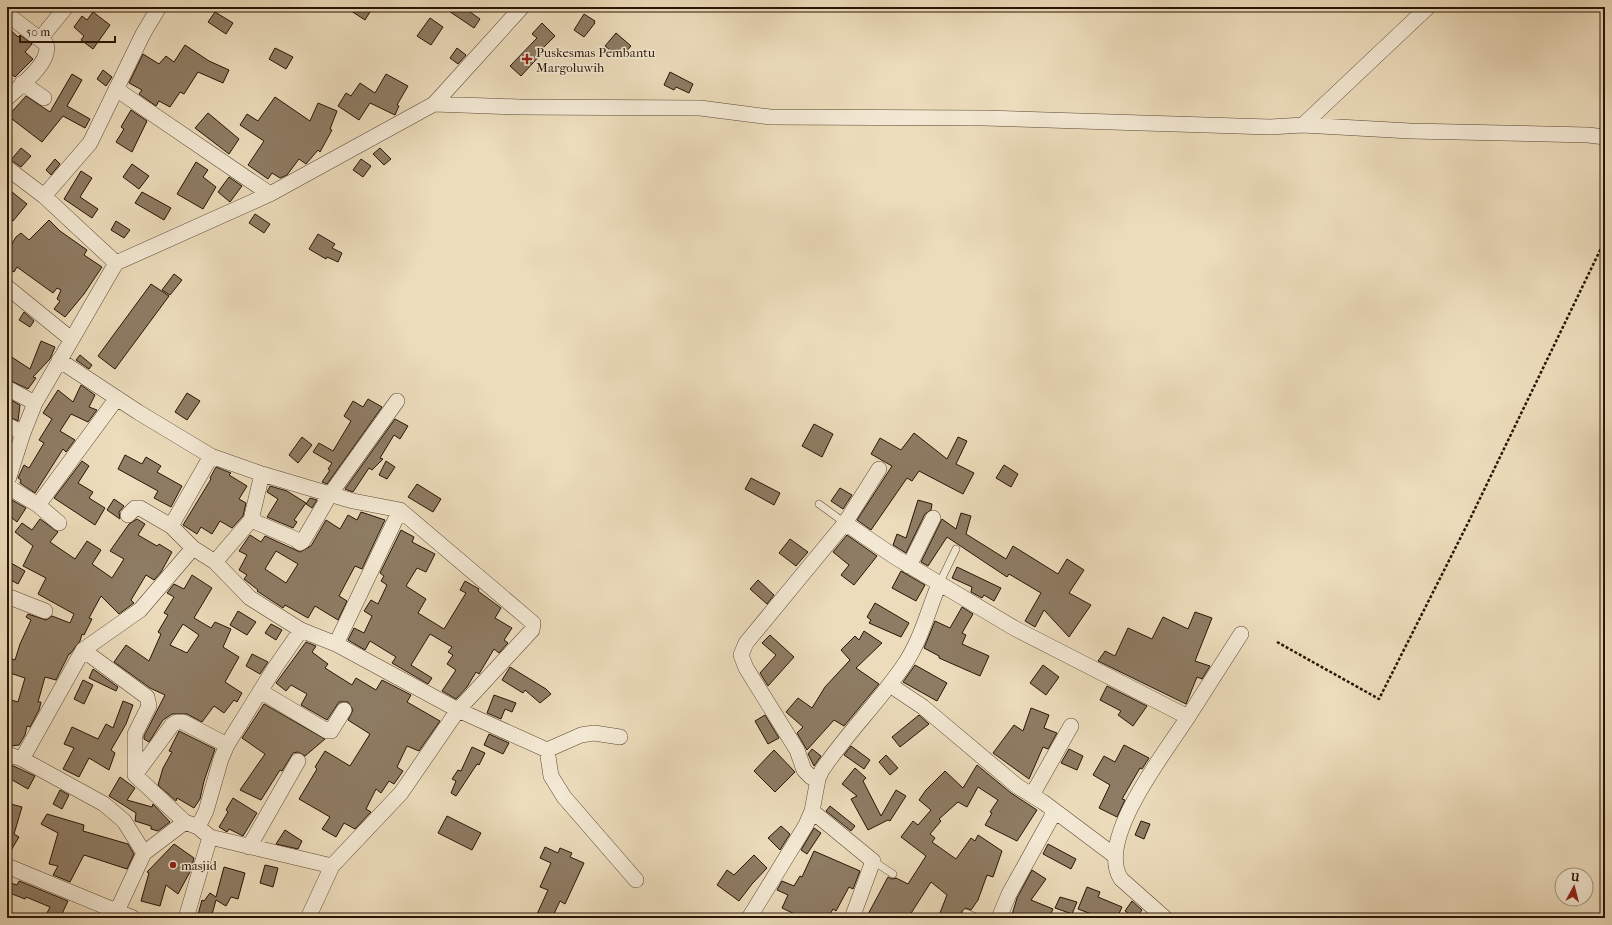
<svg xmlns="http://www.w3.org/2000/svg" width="1612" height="925" font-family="'IM FELL French Canon',serif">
  <rect width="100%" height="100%" fill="#ecdcbb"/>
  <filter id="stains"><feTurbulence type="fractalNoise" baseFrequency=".005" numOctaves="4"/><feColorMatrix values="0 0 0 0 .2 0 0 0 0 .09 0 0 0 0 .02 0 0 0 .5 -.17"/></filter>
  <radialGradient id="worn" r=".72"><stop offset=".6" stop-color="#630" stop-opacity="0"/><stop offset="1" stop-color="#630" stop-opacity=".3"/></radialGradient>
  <path fill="#8e7c64" stroke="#281505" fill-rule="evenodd" d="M345,7H373L365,20Z
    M443,7H463L480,19L474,28Z
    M93,12L110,25L93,49L81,40L84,36L74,27L82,16L87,20Z
    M215,12L233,23L226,34L208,22Z
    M584,14L595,21L594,23H595L584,37L574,30Z
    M430,18L443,27L431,45L417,36Z
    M542,23L555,36L542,49L544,51L521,76L510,66L537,38L532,34Z
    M7,27L18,37L20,35L32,44L25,52L33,59L15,77L7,70Z
    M616,33L631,46L620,58L605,46Z
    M185,45L209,61L229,70L223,83L198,72L184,94L180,92L170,107L159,101L156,106L139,94L142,90L129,83L143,54L159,64L166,56L174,62Z
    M275,48L293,57L286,69L269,59Z
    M457,48L466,55L458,64L450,58Z
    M103,70L112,77L106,86L97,79Z
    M670,72L693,84L689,93L676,87L674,90L664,85Z
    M72,74L82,80L67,106L90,119L85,128L63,116L42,142L8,116L26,96L50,112Z
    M386,74L408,86L397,105L399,106L395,115L370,103L359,120L338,106L346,93L351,96L360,83L375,93Z
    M275,97L310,121L318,103L337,111L330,129L332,130L320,152L318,150L306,164L299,159L287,175L280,178L272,173L268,179L248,165L264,141L240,125L247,114L258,121Z
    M131,110L147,121L132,152L116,142L124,129L121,127Z
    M208,113L239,139L229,154L195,128Z
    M21,148L31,156L21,167L11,160Z
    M380,148L391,159L384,165L373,154Z
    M55,159L60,164L51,175L46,170Z
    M361,159L371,166L363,177L353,170Z
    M196,162L208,170L203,177L216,187L203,209L177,194Z
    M132,164L149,176L139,189L123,177Z
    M81,171L92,178L80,197L98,209L92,218L64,199Z
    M229,177L242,186L230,202L218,192Z
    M7,188L27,204L13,221L7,216Z
    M142,192L171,208L164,220L135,203Z
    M255,214L270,224L264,233L249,223Z
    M49,220L60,231L87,250L84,255L102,267L84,294L65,317L54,309L60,301L57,299L61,290L57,288L53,293L17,267L14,272L7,268V252L16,237L21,233L29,240Z
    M116,221L130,230L124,238L111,230Z
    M318,234L335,244L332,248L342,253L338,262L327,257L326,259L309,249Z
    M174,274L182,280L170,295L162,290Z
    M151,284L169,296L115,369L98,356Z
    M24,312L34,321L30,327L19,320Z
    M41,341L55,347L50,359L33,377L36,378L28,389L7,379V354L30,369Z
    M80,355L92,365L89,369L76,360Z
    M81,385L95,395L89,407L97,410L88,422L71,414L60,431L75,440L66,452L63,449L35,493L20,483L21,480L18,478L24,465L29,468L44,443L39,440L52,419L43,413L58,390L73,402Z
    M187,393L200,401L187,420L175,412Z
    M7,398L20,405L18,421L7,416Z
    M368,399L382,407L327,484L322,482L330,470L328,469L332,463L313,452L319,443L333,451L351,421L344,416L353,401L363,407Z
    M395,419L408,426L400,439L394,435L380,458L383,459L372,470L369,468L353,492L345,489Z
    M814,424L833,434L822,457L802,446Z
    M914,433L947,459L958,437L967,441L956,464L974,473L963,494L919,471L912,481L907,478L871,530L857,520L892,466L871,454L880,438L901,450Z
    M302,437L312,445L298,463L289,455Z
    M125,455L142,464L146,457L161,466L157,472L182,486L171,507L154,498L158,491L118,469Z
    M82,461L89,466L78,483L93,492L89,498L105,508L95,525L54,498Z
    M386,461L395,467L387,479L379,475Z
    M1004,465L1018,474L1011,487L996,478Z
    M216,467L231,473L229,475L247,486L239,499L246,503L243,516L232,528L220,521L212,534L201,527L197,534L183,525L211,479L210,478Z
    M751,478L780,493L774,505L745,489Z
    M417,484L441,499L433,512L408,497Z
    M270,486L287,491L306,503L294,520L297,522L293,528L267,517L278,499L267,492Z
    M840,488L852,495L843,509L831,501Z
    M310,498L317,500L312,508L306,504Z
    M114,499L124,506L119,512L120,519L107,510Z
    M12,500L26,508L17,522L7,514V509Z
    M918,500L932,504L931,510L925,514L906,553L893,545L897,534L906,538Z
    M361,512L385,520L362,569L355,566L339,596L347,601L338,620L315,606L308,618L285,605L283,608L257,591L258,590L244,579L247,575L239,570L247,555L239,551L250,535L261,542L265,536L300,552L311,546L326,520L340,529L348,515L357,520ZM276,551L298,564L286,583L265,569Z
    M961,513L971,516L966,534L1006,559L1013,546L1058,574L1067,559L1084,570L1069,593L1091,605L1069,637L1044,610L1035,627L1025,621L1041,593L1009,574L1007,577L947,537L928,566L921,562L942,519L956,529Z
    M40,519L58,532L50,542L75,559L87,541L101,550L92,564L112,578L124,559L110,551L129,524L137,519L145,524L138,535L157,546L159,544L172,552L161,572L154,580L146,575L131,600L134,603L119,614L101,596L89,618L92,619L84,635L82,634L80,641L70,654H69L56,680L45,677L38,702H41L39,710L30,727L27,726L25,735L19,745L11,746L7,745V713L11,700L18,702L25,678L7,672V657L15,660L20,644L31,620L26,617L28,614L46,620L52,616L70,623L74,614L38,594L46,578L23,566L33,546L15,532L22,523L32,530Z
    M401,530L414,537L412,542L435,554L426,572L417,568L406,586L426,599L418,613L444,629L466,593L460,590L465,581L479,589L478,591L501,608L495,618L512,628L504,640L508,643L499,653L494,649L479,674L476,672L467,687L456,699L442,691L456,670L447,664L453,655L448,652L452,647L430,634L411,665L432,678L428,684L392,663L396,657L370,641L365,650L348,640L354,628L364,633L372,616L364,611L371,600L378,604L387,585L381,581L384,576L380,573Z
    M847,535L877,556L854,585L841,575L849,565L833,552Z
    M790,539L808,552L796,566L779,553Z
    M11,563L25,571L18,584L7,578V570Z
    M957,567L1001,588L994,601L984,595L982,598L971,592L972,587L952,578Z
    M901,571L925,585L916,601L892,588Z
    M192,575L212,588L194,618L211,628L215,622L231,629L223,647L239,657L225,682L242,693L237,702L234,700L224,713L214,706L202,722L187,714H172L163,720L149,742L144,739V736L165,695L150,688L114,662L126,645L149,661L161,634L158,632L168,615L164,613L174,597L167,593L174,584L184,589ZM183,624L199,635L187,653L170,645Z
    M758,580L774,595L767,604L750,589Z
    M875,603L909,623L901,637L869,623L871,620L867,617Z
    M962,607L973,614L962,633L966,635L962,644L989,656L980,676L939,658V656L924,648L935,621L950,628Z
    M238,611L256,622L247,635L230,625Z
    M1195,612L1212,618L1195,661L1210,666L1202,679L1197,677L1186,704L1098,661L1105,651L1115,656L1128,628L1152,639L1163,617L1188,629Z
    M271,624L282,630L276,640L265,633Z
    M864,631L882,643L856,668L879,684L844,726L834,720L807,750L797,733L803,727L786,712L798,698L812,708L825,687L850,660L841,650L855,636L859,640Z
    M770,635L794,657L768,686L760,673L776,655L762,643Z
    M306,642L316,646L312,652L328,664L325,668L352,685L356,678L376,690L382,680L411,695L407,702L440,721L419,751L407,746L397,767L403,771L394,784L389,781L381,793L376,789L366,809L371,812L355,829L344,823L336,837L322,829L330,817L299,799L317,769L315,767L325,751L350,766L370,734L348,720L353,710L348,702H339L327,720L301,705L307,694L291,685L286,691L276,683Z
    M252,654L268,662L260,674L246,666Z
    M915,665L947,683L937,701L903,682Z
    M1043,665L1059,677L1046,695L1030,683Z
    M510,667L546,689L551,694L540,703L525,690L523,693L502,680Z
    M93,669L118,687L116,691L89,678Z
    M83,680L93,685L84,704L74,699Z
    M1107,686L1147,706L1133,726L1118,715L1121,711L1100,700Z
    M494,695L516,703L512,712L505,709L501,719L487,713Z
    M123,701L133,705L126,724L111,750L115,753L109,770L89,758L79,777L63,769L74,748L64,744L72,727L98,739L106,724L113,728Z
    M264,704L325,739L305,756L298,752L293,753L282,771L280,770L261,800L240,790L265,754L242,738Z
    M1031,708L1049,715L1044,728L1057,733L1048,749L1043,747L1029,779L993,753L1014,725L1023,731Z
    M765,715L779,738L768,744L755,721Z
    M919,715L929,724L900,747L892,737Z
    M179,731L215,749L204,781L200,799L194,808L177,798L176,801L158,785L163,768L172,752L169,751Z
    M489,734L509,743L503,754L484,745Z
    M1124,745L1149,758L1142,769L1140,768L1122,799L1125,800L1117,817L1099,808L1110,785L1093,775L1104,756L1115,762Z
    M851,746L870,760L864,769L844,755Z
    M472,747L485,753L479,765L477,764L456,796L451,793L456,781L452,779L458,770L461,771Z
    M812,749L821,756L814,766L808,754Z
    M1069,749L1083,756L1077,770L1061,763Z
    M774,750L795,772L775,792L754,771Z
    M886,755L898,768L890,775L879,762Z
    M7,763L35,776L28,789L7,777Z
    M977,765L1011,793L1037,810L1017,841L985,825L992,813L990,812L998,800L978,787L967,807L958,802L939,819L941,821L930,834L935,838L932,842L956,859L971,838L975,841L978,835L1002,851L993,877L987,875L978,900L971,910L966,908L962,911L961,914L964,918H938L947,895L931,882L908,918H866L888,877L892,879L896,878L908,884L926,856L901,837L913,821L918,825L931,810L919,800L926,790L945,771L963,788Z
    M855,768L866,778L863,781L881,816L896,790L906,796L890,821L888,820L868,830L851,799L857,796L842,784Z
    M120,777L135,788L127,800L152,807L153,804L170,822L158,831L151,829V826L135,821L136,813L109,796Z
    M60,790L69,795L62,809L53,804Z
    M233,798L257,813L243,836L229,829L227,832L219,827L228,812L226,810Z
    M7,803L22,807L14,834L19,837L7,857Z
    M830,806L855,826L851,831L826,811Z
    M47,814L84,825L83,831L128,844L134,854L127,869L84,855L70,882L53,875L58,866L49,864L58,833L41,824Z
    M447,816L481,833L472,850L438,833Z
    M1141,821L1150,824L1144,839L1135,835Z
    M781,826L790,834L780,850L768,838Z
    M814,828L821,833L807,854L801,850Z
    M285,830L302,841L298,849L276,844Z
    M174,844L194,858L191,870L178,894L166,885L160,906L141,901L149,873L147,872Z
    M1048,844L1076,859L1071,869L1043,854Z
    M545,847L558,853L560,848L572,853L570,857L584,863L565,904L560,901L552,918H546L537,914L548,890L540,887L551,863L540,858Z
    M814,851L860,871L853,889L849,887L836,911L833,909L828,918H803L782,908L788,895L777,890L782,881L794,886L800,876L802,877Z
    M754,855L767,868L752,884L739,901L717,885L727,870L734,875Z
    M265,865L278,868L273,887L260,883Z
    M224,867L245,873L238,899L231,897L226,906L216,900L211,918H197L202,900L204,901L210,893L216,897Z
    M1032,870L1046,879L1031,900L1053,909L1049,918H1011L1017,898Z
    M19,881L68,901L60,918H54L46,915L50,907L26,897L25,899L7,892V882L17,885Z
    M1087,887L1100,892L1098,897L1122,907L1117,918H1102L1078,909Z
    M1060,897L1077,902L1072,914L1055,908Z
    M1132,901L1142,910L1136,918L1125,911Z"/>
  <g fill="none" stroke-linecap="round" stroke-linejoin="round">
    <defs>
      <path id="lane" d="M819,504L845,523
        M939,584L956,549
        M873,861L893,874
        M966,913L978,918"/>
      <path id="street" d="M7,14L46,44C52,62 20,86 7,98
        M40,39L66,7
        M22,83L44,98
        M116,89L270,194
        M434,104L520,107L700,108L770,117L984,118L1270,127L1303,125L1410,131L1588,135L1605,137
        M1303,125L1428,7
        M7,168L44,196L116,263
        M44,196L90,143L143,34L159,7
        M7,287L71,339
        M59,360L138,412L211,456L262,474L353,501L400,510L533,623L532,630L458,710L401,793L332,866L210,837L198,827L185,822L144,853L117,911
        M7,388L35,403
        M7,425L23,433
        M262,474L251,520L215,562L250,598L301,630L336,644L458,710L547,750L551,776L564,797L636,880
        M7,483L23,433L35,403L116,263L270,194L434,104L522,7
        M7,486L38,505L59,523
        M38,505L117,398
        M128,515L135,508H140L171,526L193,548L215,562
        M251,520L295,539L300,543L303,541L331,493L397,401
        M845,523L895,557L1014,628L1188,717
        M171,526L211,456
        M909,566L933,518
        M7,596L45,611
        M336,644L400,510
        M83,650L147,697L149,706L135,734V775L185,822
        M890,685L923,707L1017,786L1043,802L1115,856
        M260,691L327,731H331L344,710
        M547,750L581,735L594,733L620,737
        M7,754L22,759L104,804L124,821L144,853
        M22,759L83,650L140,610L193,548
        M135,775L172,725L177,722H183L227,745
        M818,779L811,777L804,770L797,750L746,668L741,655L746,643L845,523L879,469
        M1032,795L1071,726
        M812,811L873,861L852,918
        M198,827L206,811L221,759L227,745L274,669L301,630
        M249,847L298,761
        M7,866L133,918
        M186,918L210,837
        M308,918L332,866
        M749,918L806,825L812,811L818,779L822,770C847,733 879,702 904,665C921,640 928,611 939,584
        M999,918L1009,894L1055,811
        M1165,918L1121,879C1095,840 1167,750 1188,717C1206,689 1223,662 1241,634"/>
    </defs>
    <use href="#lane" stroke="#594732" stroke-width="8"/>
    <use href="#street" stroke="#594732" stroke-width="16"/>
    <path stroke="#281505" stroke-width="2.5" stroke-dasharray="3 2" stroke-linecap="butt" d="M1277,642L1379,699L1470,519L1605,240"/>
    <use href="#lane" stroke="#f3e8d3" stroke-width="7"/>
    <use href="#street" stroke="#f3e8d3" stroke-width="15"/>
  </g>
  <g fill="#8f2418" stroke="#f3e8d3" stroke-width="1.5">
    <path d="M525 53h4v4h4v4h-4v4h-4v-4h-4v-4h4z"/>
    <circle cx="173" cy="865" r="4"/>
  </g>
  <g text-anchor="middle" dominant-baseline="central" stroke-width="3" stroke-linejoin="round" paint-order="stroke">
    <g font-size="13" fill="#281505" stroke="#f3e8d3" text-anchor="start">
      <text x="536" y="52">Puskesmas Pembantu<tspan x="536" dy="15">Margoluwih</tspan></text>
      <text x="181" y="865">masjid</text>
    </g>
  </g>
  <rect width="1612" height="925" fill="none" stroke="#ecdcbb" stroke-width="24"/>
  <rect x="8" y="8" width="1596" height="909" fill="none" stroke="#281505" stroke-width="2"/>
  <rect x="12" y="12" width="1588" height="901" fill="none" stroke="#281505"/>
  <g transform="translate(1574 887) rotate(7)"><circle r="19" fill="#f3e8d3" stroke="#a29481"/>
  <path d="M0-3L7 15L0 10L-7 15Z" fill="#8f2418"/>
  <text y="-6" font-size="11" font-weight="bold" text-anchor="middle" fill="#281505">U</text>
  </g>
  <path d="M20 36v6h95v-6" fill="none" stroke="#281505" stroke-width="2"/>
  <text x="26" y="36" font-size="12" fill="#281505" stroke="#f3e8d3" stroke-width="3" paint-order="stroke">50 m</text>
  <rect width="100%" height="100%" filter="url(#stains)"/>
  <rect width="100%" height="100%" fill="url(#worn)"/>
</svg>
